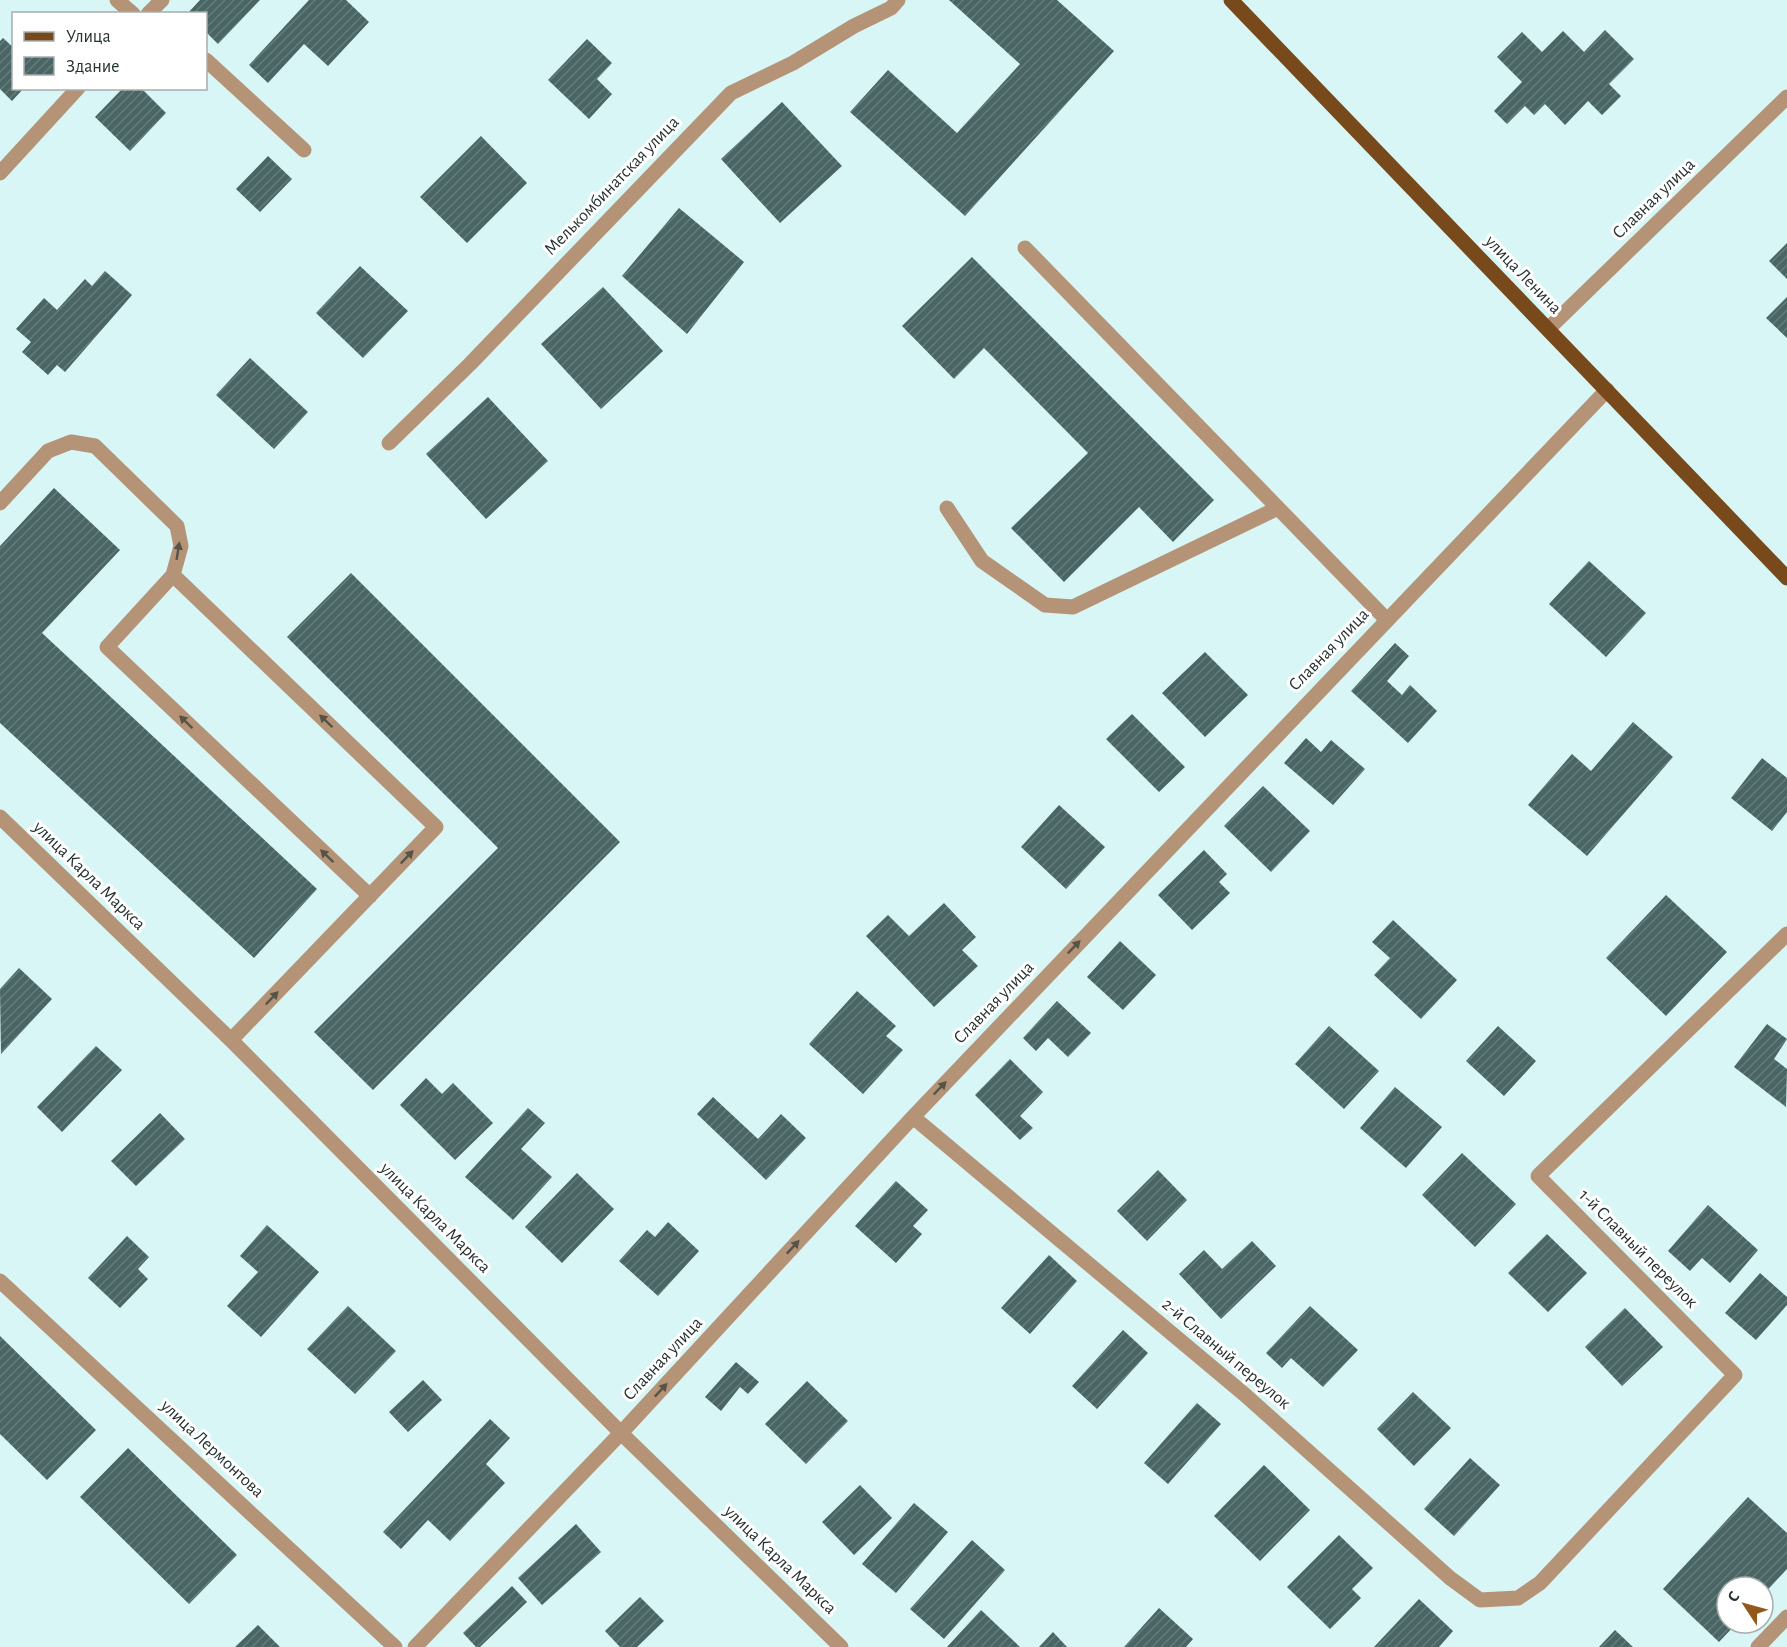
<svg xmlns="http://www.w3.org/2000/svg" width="1787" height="1647" font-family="'Alegreya Sans',sans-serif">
  <defs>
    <pattern id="building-hatch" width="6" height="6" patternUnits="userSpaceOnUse" patternTransform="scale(1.5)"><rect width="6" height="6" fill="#496564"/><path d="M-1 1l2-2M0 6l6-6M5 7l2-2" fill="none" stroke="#667c7b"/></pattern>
  </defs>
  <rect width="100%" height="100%" fill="#d7f6f5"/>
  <path fill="url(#building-hatch)" d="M200,0H260L218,44L206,32V14H187Z
    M309,0H346L369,22L328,66L304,44L268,83L249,65Z
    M949,0H1057L1114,51L965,216L850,112L888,70L957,133L1020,64Z
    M1605,30L1634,59L1609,84L1621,96L1602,115L1588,101L1565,125L1545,104L1534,115L1525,106L1507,124L1494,111L1522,82L1497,57L1522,32L1542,52L1563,31L1584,52Z
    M3,38L14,48V88H24L12,101L0,89V41Z
    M587,39L612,63L597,79L612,94L589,119L548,80Z
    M123,88H141L166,113L130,151L95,117Z
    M782,102L842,166L780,223L721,159Z
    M481,136L527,183L467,243L420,197Z
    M268,156L292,179L260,212L236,189Z
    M679,208L744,262L687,334L622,276Z
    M1787,243V279L1769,261Z
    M972,257L1214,500L1173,542L1139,507L1064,582L1011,528L1088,453L984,348L954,379L902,326Z
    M360,266L408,311L363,358L316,313Z
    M105,271L132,295L65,372L57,365L48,375L22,352L31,342L16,329L44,298L57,310L85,279L92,286Z
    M603,287L663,351L601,409L541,344Z
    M1787,297V338L1766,318Z
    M250,358L308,412L274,449L216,395Z
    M488,397L548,461L486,519L426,454Z
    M54,488L120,550L42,633L317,889L254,958L0,723V546Z
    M1589,561L1646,613L1606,657L1549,604Z
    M351,573L620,842L373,1090L314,1032L498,848L287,637Z
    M1395,643L1409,656L1387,681L1402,695L1410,685L1437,711L1408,743L1351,691Z
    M1205,652L1248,695L1205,737L1162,693Z
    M1132,714L1185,767L1159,792L1106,739Z
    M1633,722L1673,757L1587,856L1528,805L1572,754L1591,771Z
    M1306,738L1321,752L1331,740L1365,769L1333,805L1284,763Z
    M1762,758L1787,778V812L1772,831L1731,798Z
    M1263,786L1310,831L1271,872L1224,826Z
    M1059,805L1105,847L1066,889L1021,847Z
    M1204,850L1227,874L1219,882L1230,893L1192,930L1158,895Z
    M1666,895L1727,952L1666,1016L1606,958Z
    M944,903L976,937L962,950L978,966L934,1007L866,936L888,915L909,936Z
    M1393,920L1457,980L1421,1019L1374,975L1390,958L1372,942Z
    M1120,941L1156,975L1123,1010L1087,977Z
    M19,968L52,999L1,1054L0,989Z
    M857,991L896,1026L886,1036L903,1050L863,1094L809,1044Z
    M1057,1001L1091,1033L1068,1057L1048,1038L1036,1051L1023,1038Z
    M1767,1024L1787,1039L1774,1059L1787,1069L1786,1107L1734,1067Z
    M1329,1026L1379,1071L1344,1109L1295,1064Z
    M1498,1026L1536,1061L1504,1096L1466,1061Z
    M96,1046L122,1070L62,1132L37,1107Z
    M1010,1059L1043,1092L1020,1116L1033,1128L1020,1140L975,1095Z
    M426,1078L442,1094L453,1083L493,1123L455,1160L400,1105Z
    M1395,1087L1442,1127L1406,1168L1360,1128Z
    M713,1097L758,1139L781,1114L806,1138L766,1180L697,1114Z
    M528,1108L545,1123L521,1149L552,1177L513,1220L465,1177Z
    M160,1113L185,1139L136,1186L111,1161Z
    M1462,1153L1516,1204L1475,1247L1422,1195Z
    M1158,1170L1187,1200L1147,1241L1117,1211Z
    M577,1173L614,1209L562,1263L525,1227Z
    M896,1181L928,1210L913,1226L922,1234L896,1263L855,1226Z
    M1708,1205L1758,1250L1730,1283L1702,1258L1690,1271L1668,1251Z
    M668,1222L699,1251L658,1296L619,1261L647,1230L655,1237Z
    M267,1225L319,1272L261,1337L227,1306L258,1272L240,1256Z
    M1547,1234L1587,1273L1548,1312L1508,1273Z
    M127,1236L149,1257L138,1269L148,1279L120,1308L88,1278Z
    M1252,1241L1276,1266L1221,1319L1179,1274L1204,1250L1222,1269Z
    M1049,1255L1077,1281L1030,1334L1001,1308Z
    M1760,1273L1787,1297V1305L1756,1340L1725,1313Z
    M348,1306L396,1351L355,1394L307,1349Z
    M1310,1306L1358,1350L1323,1387L1291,1358L1282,1368L1266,1353Z
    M1625,1308L1663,1347L1622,1386L1585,1347Z
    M1123,1330L1148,1353L1097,1409L1072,1386Z
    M0,1336L96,1430L47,1480L0,1434Z
    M736,1362L759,1382L748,1394L740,1387L721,1411L705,1397Z
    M423,1380L442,1400L408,1432L389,1412Z
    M807,1381L848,1421L806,1464L765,1424Z
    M1413,1392L1451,1428L1414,1466L1377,1429Z
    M1197,1403L1221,1424L1168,1484L1144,1463Z
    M490,1419L510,1438L486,1464L505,1483L450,1541L428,1520L401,1549L383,1532Z
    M128,1448L237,1555L189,1604L80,1497Z
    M1470,1458L1500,1485L1454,1536L1424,1509Z
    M1264,1465L1310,1510L1260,1561L1214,1516Z
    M860,1485L892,1518L854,1555L822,1522Z
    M1748,1497L1787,1533V1569L1763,1595V1587H1727V1623H1737L1719,1642L1663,1589Z
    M914,1503L948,1532L896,1593L862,1564Z
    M576,1524L601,1552L542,1605L518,1578Z
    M1339,1535L1373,1568L1352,1589L1361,1598L1330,1629L1287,1587Z
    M972,1540L1005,1570L944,1639L910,1609Z
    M512,1586L527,1602L480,1647H476L463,1633Z
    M640,1597L664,1621L637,1647H620L605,1631Z
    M1419,1599L1453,1631L1439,1647H1374Z
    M1159,1608L1193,1639L1186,1647H1124Z
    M981,1610L1020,1647H947Z
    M258,1625L280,1647H235Z
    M1615,1630L1633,1647H1599Z
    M1053,1632L1067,1647H1039Z"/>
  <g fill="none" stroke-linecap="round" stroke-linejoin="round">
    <path stroke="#b49376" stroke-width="15" d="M117,0L133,14
      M148,14L162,0
      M206,60L304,150
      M0,173L78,88
      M1025,248L1386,619
      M1548,329L1787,97
      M389,443L470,364L731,93L793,63L854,26L891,8L898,0
      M0,503L48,451L71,442L95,446L177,526L181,546L173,575L436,827L231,1040
      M947,508L982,561L1045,605L1073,607L1278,508
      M173,575L107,647L370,896
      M0,817L231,1040L621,1433L841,1647
      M913,1117L1244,1394L1450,1578L1480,1600L1518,1598L1540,1583L1735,1375L1538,1176L1787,934
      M0,1281L395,1647
      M415,1647L621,1433L913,1117L1607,390
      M1758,1647L1787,1617"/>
    <path stroke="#77491b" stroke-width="15" d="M1231,0L1787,578"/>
  </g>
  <defs><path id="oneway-solid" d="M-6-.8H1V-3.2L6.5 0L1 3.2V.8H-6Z" transform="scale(1.5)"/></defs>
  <g fill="#575349">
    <use href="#oneway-solid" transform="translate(178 551) rotate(-81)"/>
    <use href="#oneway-solid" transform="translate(326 721) rotate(-136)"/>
    <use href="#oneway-solid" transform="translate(186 722) rotate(-136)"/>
    <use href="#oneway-solid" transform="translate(327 856) rotate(-136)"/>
    <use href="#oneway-solid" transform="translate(407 857) rotate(-46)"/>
    <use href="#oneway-solid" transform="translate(1074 947) rotate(-46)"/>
    <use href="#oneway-solid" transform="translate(272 998) rotate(-46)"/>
    <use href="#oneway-solid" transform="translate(940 1088) rotate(-46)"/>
    <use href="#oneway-solid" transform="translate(793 1247) rotate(-47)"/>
    <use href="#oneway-solid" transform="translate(661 1390) rotate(-47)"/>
  </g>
  <g text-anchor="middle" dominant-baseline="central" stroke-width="6" stroke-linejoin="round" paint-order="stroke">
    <g font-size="18" fill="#253131" stroke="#fff">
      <text transform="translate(612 186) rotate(-46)">Мелькомбинатская улица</text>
      <text transform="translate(1654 199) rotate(-44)">Славная улица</text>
      <text transform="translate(1523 275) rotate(46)">улица Ленина</text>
      <text transform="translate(1329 650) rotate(-46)">Славная улица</text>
      <text transform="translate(89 876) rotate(44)">улица Карла Маркса</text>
      <text transform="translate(994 1003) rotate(-46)">Славная улица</text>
      <text transform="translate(435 1218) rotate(45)">улица Карла Маркса</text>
      <text transform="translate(1638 1249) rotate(45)">1-й Славный переулок</text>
      <text transform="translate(1226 1354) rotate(40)">2-й Славный переулок</text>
      <text transform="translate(663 1359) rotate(-47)">Славная улица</text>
      <text transform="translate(212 1449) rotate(43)">улица Лермонтова</text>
      <text transform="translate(780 1560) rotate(44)">улица Карла Маркса</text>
    </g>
  </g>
  <rect x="12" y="12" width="195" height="78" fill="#ffffff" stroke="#a8adad" stroke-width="1.5"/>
  <rect x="24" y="32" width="30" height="9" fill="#77491b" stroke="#a8adad" stroke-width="1.5"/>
  <text x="66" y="42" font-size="18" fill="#253131">Улица</text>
  <rect x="24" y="57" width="30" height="18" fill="url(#building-hatch)" stroke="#a8adad" stroke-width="1.5"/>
  <text x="66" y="72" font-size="18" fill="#253131">Здание</text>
  <g transform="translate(1745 1605) rotate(306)"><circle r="28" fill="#ffffff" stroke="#a8adad" stroke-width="1.5"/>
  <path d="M0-4.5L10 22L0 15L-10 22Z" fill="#945818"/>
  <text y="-9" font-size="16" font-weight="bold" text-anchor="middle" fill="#253131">С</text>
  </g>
</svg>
